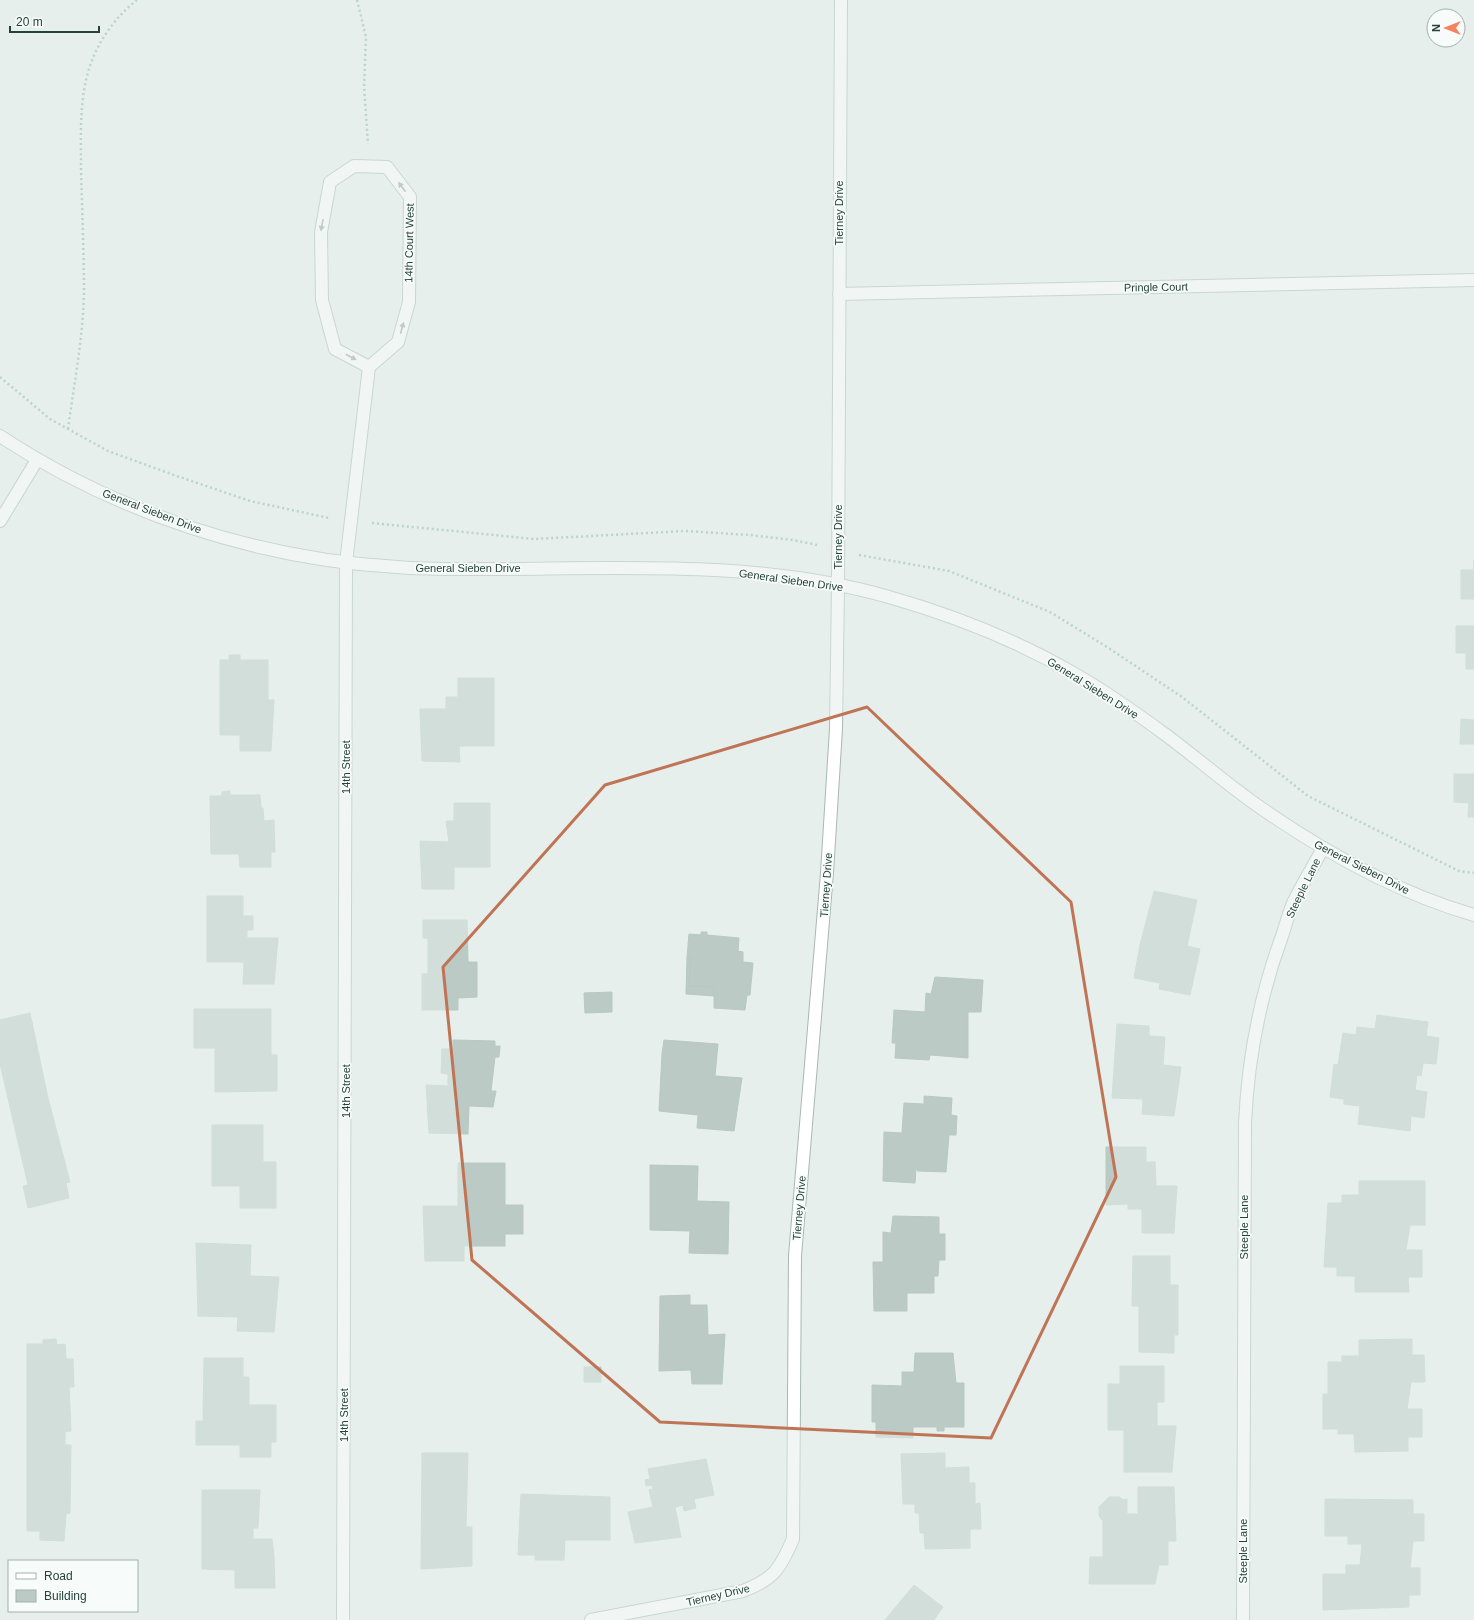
<svg xmlns="http://www.w3.org/2000/svg" width="1474" height="1620" font-family="Arial,sans-serif">
  <rect width="100%" height="100%" fill="#e6efeb"/>
  <path fill="#bbcac4" stroke="#b8c9c2" d="M1474,560V599H1461V570H1474Z
    M1456,626H1474V669H1466V653H1456Z
    M229,655H240V660H268V700H274L271,751H240V735H220V660H229Z
    M458,678H494V746H459L460,762L422,761L420,709H446V697H458Z
    M1461,719L1474,720V744H1460Z
    M1454,774H1474V817H1468L1469,803L1454,802Z
    M230,791V795H260L261,808H263L264,821L274,820L275,852H271V867H240L239,854H211L210,796H222V792Z
    M454,803H490V867H454V889H422L420,841L449,842L446,821H454Z
    M1154,891L1197,900L1187,946L1200,949L1190,995L1159,989L1160,983L1134,978L1140,945Z
    M207,896H243V916H253V930H247V938H278L274,984H243L244,962H207Z
    M423,920H467L468,962H477V997L458,998V1010H422V974H428V938H423Z
    M701,932H707V935L739,938L738,951L743,952V962L753,963L750,995H747L745,1010L714,1008V987L689,986L691,957H687L689,934L701,935Z
    M687,957H691L689,986L714,987L715,996L686,994Z
    M935,977L983,980L981,1012H968V1058L930,1055L929,1060L895,1058L896,1043H892L894,1010L925,1012L926,993L931,994Z
    M612,992V1012L585,1013L584,993Z
    M194,1009H271V1055H277V1091L215,1092V1048H194Z
    M30,1013L48,1098L70,1182L66,1183L69,1198L28,1208L23,1186L28,1185L0,1064V1020Z
    M1377,1015L1428,1022L1426,1036L1439,1038L1436,1064L1423,1063L1421,1076L1417,1075L1415,1090L1427,1092L1424,1118L1411,1116L1410,1131L1358,1124L1360,1106L1344,1104V1099L1330,1097L1334,1064L1338,1065L1343,1033L1356,1035L1357,1027L1375,1029Z
    M1117,1024L1149,1026V1036L1165,1037L1163,1065L1181,1067L1174,1116L1142,1114L1143,1099L1112,1098Z
    M453,1040L495,1041V1046H500L499,1057H495L491,1091H496L493,1107L469,1106L468,1134L429,1133L426,1085L448,1086V1074L441,1073L442,1049H453Z
    M664,1040L718,1044L715,1076L742,1078L734,1131L697,1128L698,1115L659,1111L662,1054Z
    M924,1096L952,1098L951,1115L957,1116L956,1135H949L946,1172L918,1171L916,1169L915,1183L883,1181L884,1132L902,1133L904,1103L924,1104Z
    M212,1125H263V1162H276V1208H240V1186H212Z
    M1106,1147H1146V1162H1155L1156,1186H1177L1174,1233H1142V1209H1128V1204L1106,1205Z
    M458,1163H505V1205H523V1234H505V1246H464V1261H425L423,1206H458Z
    M650,1165L698,1166L697,1201L729,1202L728,1254L689,1253L690,1231L650,1230Z
    M1359,1181H1425V1225H1410L1406,1250H1422V1277H1408L1409,1292H1355V1276H1337V1267H1324L1328,1203H1342V1195H1359Z
    M893,1216L939,1217V1234H945V1260H939L938,1276H934V1293H907V1311H874L873,1262H883V1232L891,1233Z
    M196,1243L251,1245L250,1276L279,1277L274,1332L237,1331L238,1317L198,1316Z
    M1133,1256H1170V1285H1178V1335H1174V1353L1139,1352V1306H1132Z
    M690,1295V1305H707L708,1335L725,1334L722,1384H692L691,1370L659,1371L660,1296Z
    M56,1339L57,1345L65,1344L66,1359H73L74,1387H69L71,1431L65,1432V1445H71L70,1513L66,1514L64,1541L40,1540V1531H27V1344H43V1340Z
    M1412,1339V1355H1424L1425,1382H1411L1407,1409H1422V1437H1408V1451L1355,1452L1354,1434H1338V1429H1323V1394H1328V1362H1342V1356H1359V1340Z
    M915,1353H953L956,1383H964V1427H944V1431H937V1427H913V1438L876,1437V1422H872V1385L902,1386V1372H914Z
    M204,1358H243V1377H249V1405H276V1442H271V1457H240V1445H196V1421H203Z
    M1120,1366H1164V1402H1157V1426H1176L1172,1472H1124V1430H1108V1384H1120Z
    M584,1367H601V1382H584Z
    M422,1453H468L466,1527H472V1566L421,1569Z
    M945,1453V1468L969,1467V1483H975V1504L980,1503L981,1529H970V1548L925,1549L924,1533H920L919,1513H915V1504H903L901,1454Z
    M706,1459L714,1495L694,1499L696,1508L684,1511L683,1505L675,1507L681,1537L635,1543L628,1512L653,1507L649,1490L653,1489L652,1485L646,1486L645,1480L650,1479L648,1469Z
    M1138,1487H1174L1176,1541H1168V1565H1159L1155,1584H1089L1090,1557H1103V1521L1099,1516V1507L1109,1497H1119L1123,1500L1127,1499V1514H1138Z
    M202,1490H260L258,1528H253V1539H272L274,1556L275,1588H235V1570L202,1569Z
    M521,1494L610,1497V1540H565L564,1560H535V1555H518Z
    M1325,1499L1413,1500V1514H1424V1541H1413L1410,1568H1420V1595H1409V1607L1323,1610V1574H1346V1565H1360L1362,1544H1348V1536H1325Z
    M914,1585L943,1607L934,1620H885Z"/>
  <g fill="none" stroke-linecap="round" stroke-linejoin="round">
    <defs>
      <path id="minor" d="M839,294L1474,280
        M0,436C117,513 257,559 397,567C431,570 466,569 501,569C630,568 763,561 889,597C952,615 1016,640 1073,673C1105,691 1136,713 1166,735C1198,759 1228,785 1261,808C1326,853 1398,893 1474,915
        M0,521L37,460
        M343,1620L346,563L369,367L398,342L409,302L410,197L387,167L354,166L330,182L321,232L322,300L335,349L369,367
        M591,1620L743,1591C774,1579 780,1569 793,1539L795,1256L827,873L836,729L838,585L841,0
        M1243,1620L1245,1123C1248,1058 1260,996 1282,936C1286,924 1289,912 1294,901C1303,883 1314,865 1323,848"/>
    </defs>
    <use href="#minor" stroke="#a8b8b2" stroke-width="14"/>
    <path stroke="#86b3a5" stroke-width="2.5" stroke-dasharray="2 3" stroke-linecap="butt" d="M357,0L366,37L364,86L368,144
      M0,377L50,419L108,451L171,474L250,501L329,518
      M68,429C74,384 83,338 84,293C84,251 82,210 81,168C81,135 79,98 90,66C98,41 117,15 137,0
      M372,523L534,539L685,531L750,535L793,540L817,545
      M859,555L949,571L1050,612L1107,647L1182,697L1308,796L1459,871L1474,873"/>
    <use href="#minor" stroke="#fff" stroke-width="12"/>
  </g>
  <defs><path id="oneway-solid" d="M-6-.8H1V-3.2L6.5 0L1 3.2V.8H-6Z"/></defs>
  <g fill="#92a09c">
    <use href="#oneway-solid" transform="translate(402 187) rotate(-127)"/>
    <use href="#oneway-solid" transform="translate(322 225) rotate(101)"/>
    <use href="#oneway-solid" transform="translate(402 328) rotate(-75)"/>
    <use href="#oneway-solid" transform="translate(351 357) rotate(28)"/>
  </g>
  <path d="M0 0H1474V1620H0ZM867,707L1071,902L1116,1177L991,1438L660,1422L472,1260L443,967L605,785Z" fill="#e6efeb" fill-opacity=".55" fill-rule="evenodd"/>
  <path fill="none" stroke="#c07456" stroke-width="3" stroke-linejoin="round" d="M867,707L1071,902L1116,1177L991,1438L660,1422L472,1260L443,967L605,785Z"/>
  <g text-anchor="middle" dominant-baseline="central" stroke-width="3.5" stroke-linejoin="round" paint-order="stroke">
    <g font-size="11" fill="#24423a" stroke="#f7fbf9">
      <text transform="translate(839 213) rotate(-90)">Tierney Drive</text>
      <text transform="translate(409 243) rotate(-89)">14th Court West</text>
      <text transform="translate(1156 287) rotate(-1)">Pringle Court</text>
      <text transform="translate(152 511) rotate(21)">General Sieben Drive</text>
      <text transform="translate(838 537) rotate(-90)">Tierney Drive</text>
      <text x="468" y="568">General Sieben Drive</text>
      <text transform="translate(791 580) rotate(8)">General Sieben Drive</text>
      <text transform="translate(1093 688) rotate(32)">General Sieben Drive</text>
      <text transform="translate(346 767) rotate(-90)">14th Street</text>
      <text transform="translate(1362 867) rotate(27)">General Sieben Drive</text>
      <text transform="translate(826 885) rotate(-86)">Tierney Drive</text>
      <text transform="translate(1303 888) rotate(-64)">Steeple Lane</text>
      <text transform="translate(346 1091) rotate(-90)">14th Street</text>
      <text transform="translate(799 1208) rotate(-85)">Tierney Drive</text>
      <text transform="translate(1244 1227) rotate(-90)">Steeple Lane</text>
      <text transform="translate(344 1415) rotate(-90)">14th Street</text>
      <text transform="translate(1243 1551) rotate(-90)">Steeple Lane</text>
      <text transform="translate(718 1595) rotate(-13)">Tierney Drive</text>
    </g>
  </g>
  <rect x="8" y="1560" width="130" height="52" fill="#f7fbf9" stroke="#a3b1ad"/>
  <rect x="16" y="1573" width="20" height="6" fill="#ffffff" stroke="#a3b1ad"/>
  <text x="44" y="1580" font-size="12" fill="#24423a">Road</text>
  <rect x="16" y="1590" width="20" height="12" fill="#bbcac4" stroke="#a3b1ad"/>
  <text x="44" y="1600" font-size="12" fill="#24423a">Building</text>
  <g transform="translate(1446 28) rotate(270)"><circle r="19" fill="#f7fbf9" stroke="#a3b1ad"/>
  <path d="M0-3L7 15L0 10L-7 15Z" fill="#f4845f"/>
  <text y="-6" font-size="11" font-weight="bold" text-anchor="middle" fill="#24423a">N</text>
  </g>
  <path d="M10 26v6h89v-6" fill="none" stroke="#24423a" stroke-width="2"/>
  <text x="16" y="26" font-size="12" fill="#24423a" stroke="#f7fbf9" stroke-width="3" paint-order="stroke">20 m</text>
</svg>
